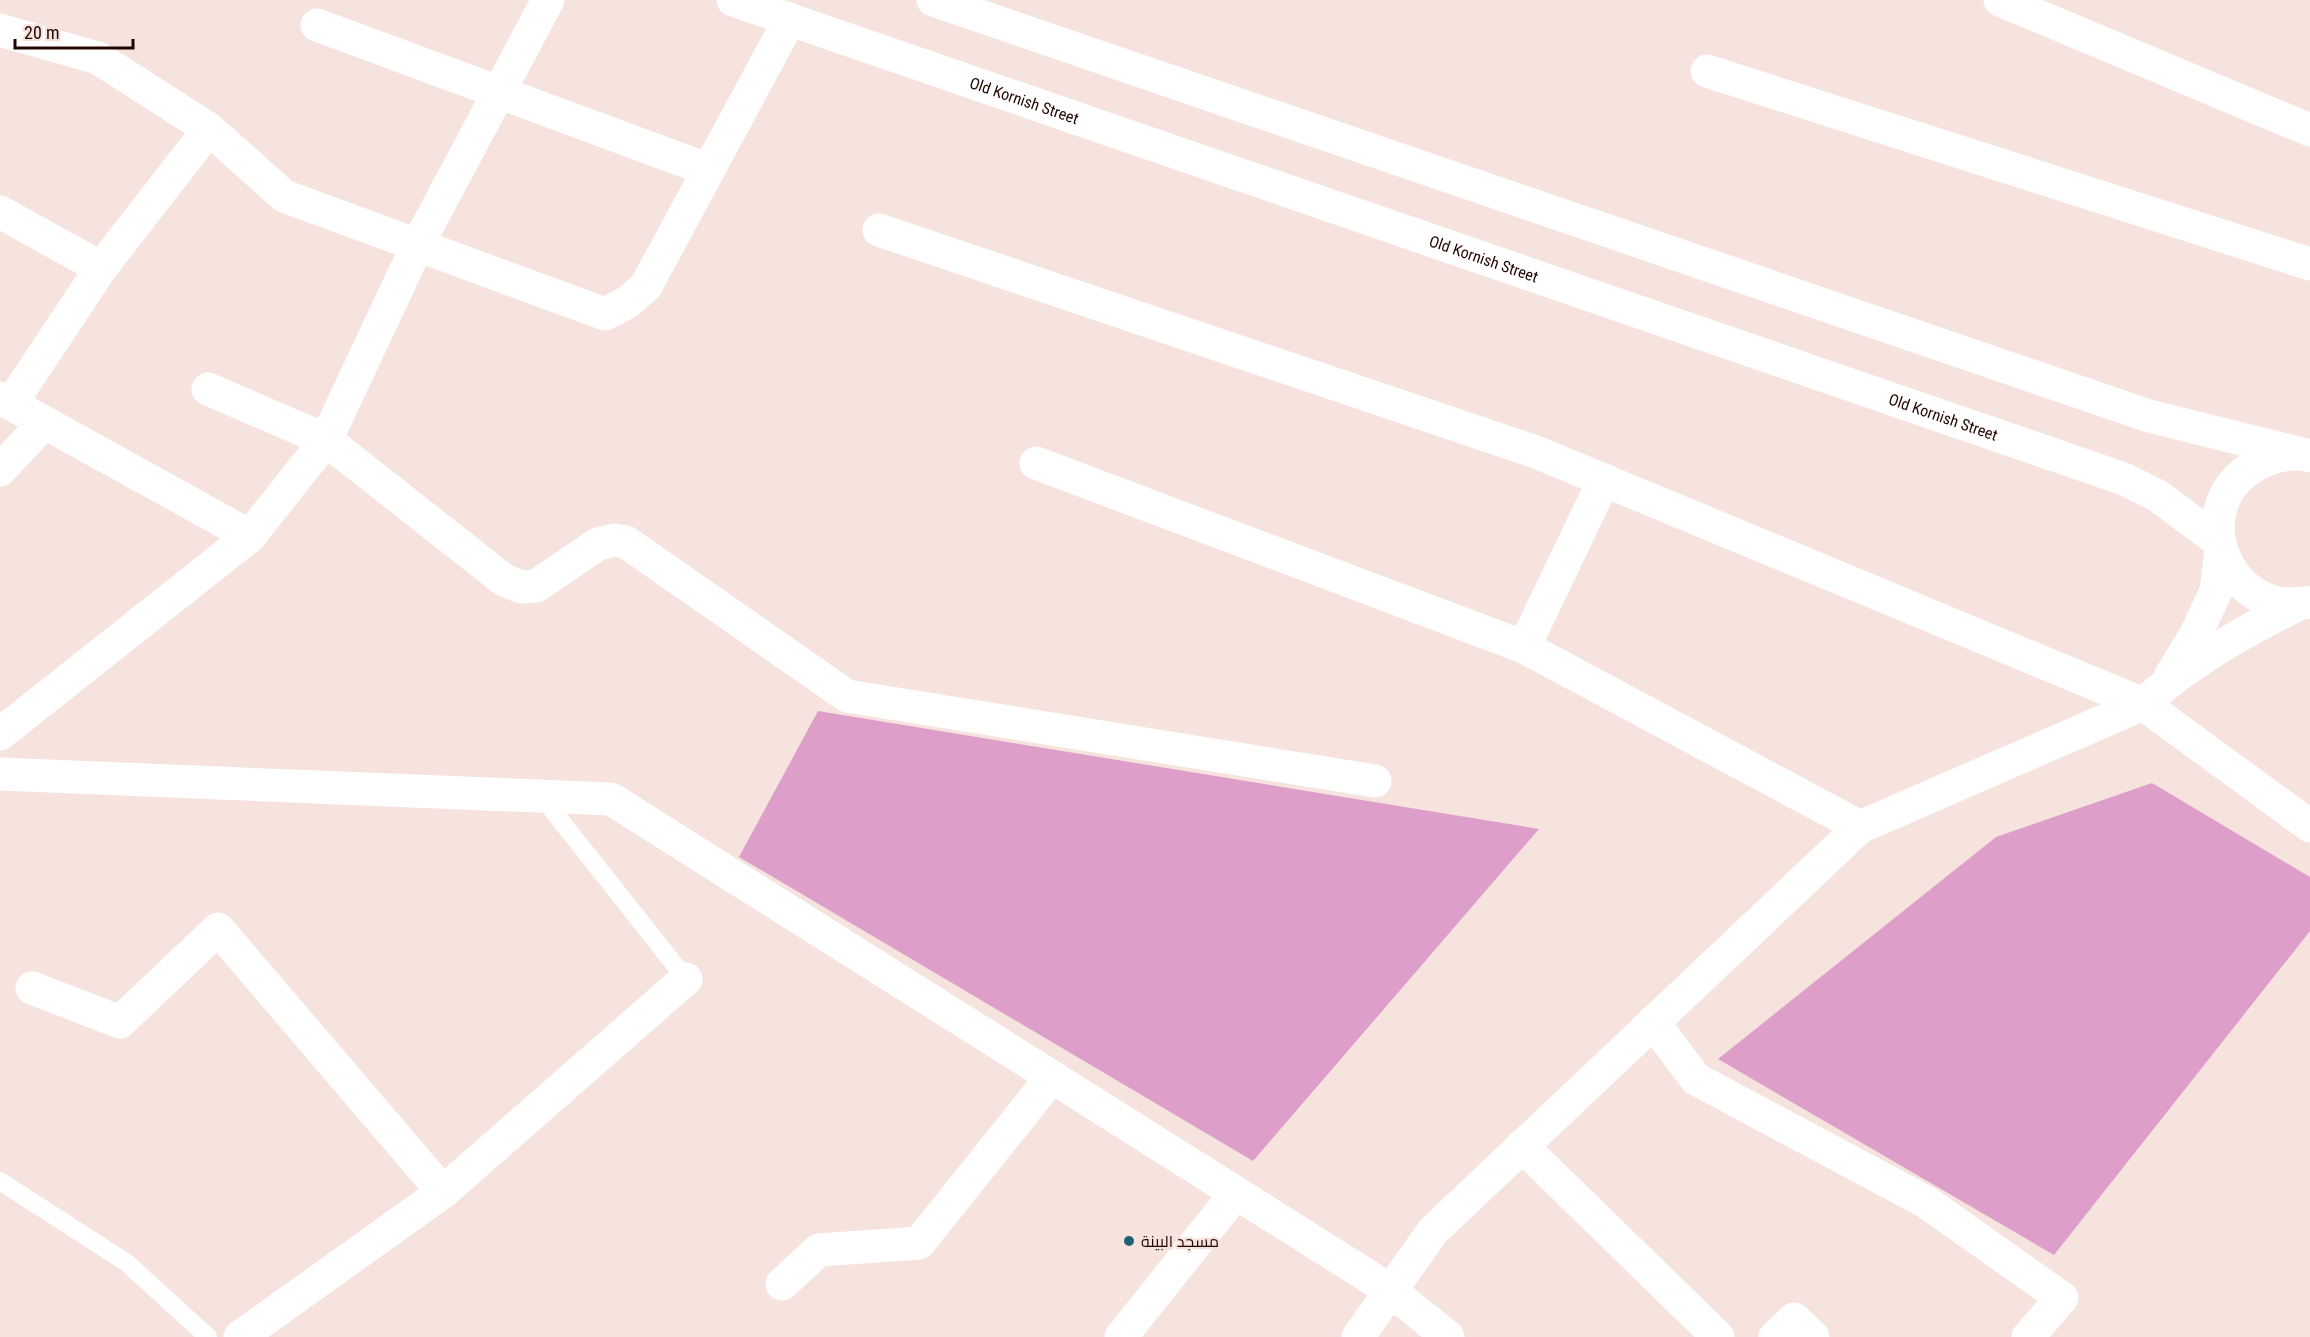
<svg xmlns="http://www.w3.org/2000/svg" width="2310" height="1337" font-family="'Roboto Condensed',Cairo,sans-serif">
  <rect width="100%" height="100%" fill="#f6e3de"/>
  <path fill="#dd9fca" d="M818,711L1539,829L1253,1161L739,857Z
    M2152,783L2310,877V931L2054,1255L1718,1059L1996,837Z"/>
  <g fill="none" stroke-linecap="round" stroke-linejoin="round">
    <path stroke="#fff" stroke-width="18" d="M542,797L686,979
      M0,1181L127,1263L208,1337"/>
    <path stroke="#fff" stroke-width="33" d="M2000,0L2310,130
      M317,25L709,170
      M0,30L98,58L209,129L284,196L605,314L628,302L646,286L790,19
      M1707,71L2310,264
      M0,212L101,268
      M879,230L1536,452L2143,704L2310,826
      M208,389L326,440L504,580L521,587L536,586L598,544L614,540L626,542L847,696L1375,781
      M0,398L250,536
      M11,404L101,268L209,129
      M1036,463L1524,647L1860,827
      M0,470L44,423
      M1524,647L1604,480
      M0,734L250,536L326,440L418,244L548,0
      M0,774L611,799L1390,1290L1448,1337
      M32,988L120,1022L218,929L443,1192
      M1653,1022L1696,1079L1926,1202L2062,1298L2028,1337
      M1522,1146L1718,1337
      M782,1284L819,1250L919,1243L1052,1077
      M240,1337L443,1192L686,979
      M1121,1337L1236,1193
      M1775,1337L1794,1319L1813,1337"/>
    <path stroke="#fff" stroke-width="33" d="M2171,675L2196,634L2216,591L2221,550
      M1358,1337L1433,1231L1860,827L2143,704C2189,662 2243,632 2299,604"/>
    <g stroke="#fff" stroke-width="33">
      <path id="s1" d="M733,0L2124,479L2158,496L2220,542"/>
      <path d="M933,0L2149,416L2310,456"/>
      <path d="M2296,454C2281,454 2269,458 2256,465C2182,505 2226,621 2310,602"/>
    </g>
  </g>
  <circle fill="#1d6274" stroke="#f6e3de" stroke-width="2" cx="1129" cy="1241" r="6"/>
  <g text-anchor="middle" dominant-baseline="central" stroke-width="4.5" stroke-linejoin="round" paint-order="stroke">
    <g font-size="16" fill="#250701" stroke="#f6e3de">
      <text stroke="none"><textPath href="#s1" startOffset="308">Old Kornish Street</textPath></text>
      <text stroke="none"><textPath href="#s1" startOffset="794">Old Kornish Street</textPath></text>
      <text stroke="none"><textPath href="#s1" startOffset="1280">Old Kornish Street</textPath></text>
    </g>
    <g font-size="16" fill="#250701" stroke="#f6e3de" text-anchor="start">
      <text x="1141" y="1241">مسجد البينة</text>
    </g>
  </g>
  <path d="M15 39v9h118v-9" fill="none" stroke="#250701" stroke-width="3"/>
  <text x="24" y="39" font-size="18" fill="#250701" stroke="#f6e3de" stroke-width="4.5" paint-order="stroke">20 m</text>
</svg>
